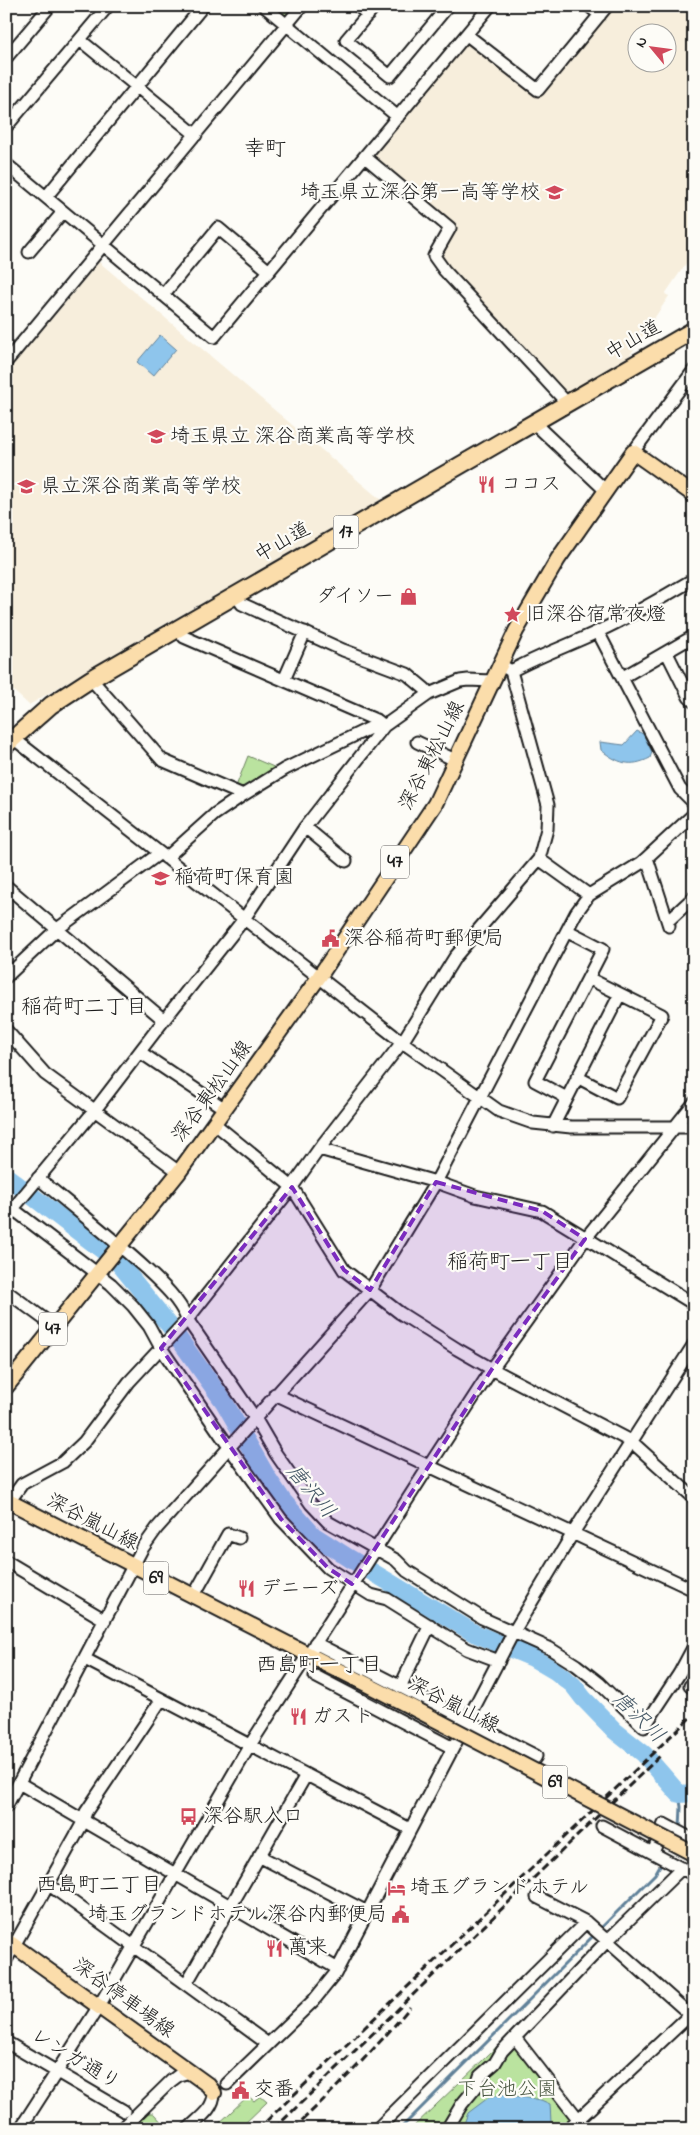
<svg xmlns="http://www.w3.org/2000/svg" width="700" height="2135" font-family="'Indie Flower','Klee One',sans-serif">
  <rect width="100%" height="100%" fill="#fdfcf7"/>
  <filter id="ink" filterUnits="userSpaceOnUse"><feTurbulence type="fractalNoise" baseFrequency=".02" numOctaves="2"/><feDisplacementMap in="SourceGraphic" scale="10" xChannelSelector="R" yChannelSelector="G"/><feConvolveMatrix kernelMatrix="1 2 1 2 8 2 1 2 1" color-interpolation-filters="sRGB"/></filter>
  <g filter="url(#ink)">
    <path fill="#f7eedc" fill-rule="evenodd" d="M614,6H694V252L665,294L669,296L628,358L565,394L443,261L441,252L456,227L373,159V155L466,43L471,42L539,96ZM638,32H668V62H638Z
      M99,262L381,500L148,634L29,705L6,684V373Z"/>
    <path fill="#bae39f" stroke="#6b805e" d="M274,6H297L290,15H285Z
      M248,756L276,768V772L246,792L235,789Z
      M510,2034L519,2043L578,2119L568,2129H411Z
      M248,2096L254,2101L260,2096L267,2102L239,2129H213Z
      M144,2113H153L168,2129H127Z"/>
    <path fill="#8ec5ec" stroke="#608199" d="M160,335L176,349L153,376L137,362Z
      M637,731L643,734L652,752L650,758C630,768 618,763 601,750L600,742L624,745Z
      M503,2094L541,2100L550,2104L551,2122L548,2129H462L468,2113L488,2098Z"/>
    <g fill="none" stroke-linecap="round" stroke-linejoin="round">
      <path stroke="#608199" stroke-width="3" d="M679,1794L681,1807L680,1828
        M400,2129L655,1874L662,1862"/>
      <path stroke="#8ec5ec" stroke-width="18" d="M6,1176L118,1262L169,1325L224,1402L267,1477L283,1501L313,1535L349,1558L474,1633L533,1658L555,1671L573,1685L583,1698L615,1731L644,1754L679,1794L694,1793"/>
      <defs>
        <path id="minor" d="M264,6L398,117
          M358,6L368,15
          M375,6L346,40L390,76L448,6
          M589,6L600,15
          M467,35L538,90L607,6
          M80,40L196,135
          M6,58L50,6
          M6,127L108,6
          M365,157L450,228L434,256L444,270L567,403
          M6,164L214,337L490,6
          M46,197L203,6
          M29,252L63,212
          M163,295L218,228L269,271
          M6,362L302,6
          M534,423L605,490
          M633,452L694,370
          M236,595L242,604L343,650L407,674L425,689L429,694
          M178,629L184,637L378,721L384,726
          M598,632L680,789L694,803
          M667,653L689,697L694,702
          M506,668L511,671C540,655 570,645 599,631C632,616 663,597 694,579
          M623,677L694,636
          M91,679L162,760L243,795
          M284,680L305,632
          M13,738L398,1039L499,1111L533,1123L571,1127H694
          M417,742L455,760
          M305,827L346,861
          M166,858L215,814L243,795L285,769L372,727L384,726
          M647,858L669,926
          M539,859L589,895
          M6,886L164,1020
          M668,921L694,897
          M6,977L56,930L160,853
          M6,1030L45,1074L179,1172
          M140,1052L225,1109
          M577,1077L617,1098L662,1015L588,978
          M567,1098L535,1081L603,949L568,931
          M215,1124L292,1187L344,1270L400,1313L457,1349L492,1369L632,1442L694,1498
          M553,1126L620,994
          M319,1149L436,1182L475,1196L542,1211L694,1304
          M38,1178C74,1208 111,1237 145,1268C161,1283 179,1299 187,1319L255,1418L276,1454L311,1504L328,1522L396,1560L407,1571L482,1618L549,1648L576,1665L599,1683L644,1727L679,1674L694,1646
          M13,1209L111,1284L133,1306L149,1326L161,1348L229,1447L281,1519L328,1568L371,1595L387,1599L467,1649L499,1661
          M6,1217L95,1110L164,1020L244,919L305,827L384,726L429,694L460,681L468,680L492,681
          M6,1291L55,1327
          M275,1394L694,1590
          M6,1506L22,1484L63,1462L84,1442L129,1382L186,1321L292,1187L319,1149L403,1041L455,957L539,859L547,829L548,805L511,671
          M6,1561L105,1620
          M193,1597L228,1534L239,1538
          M315,1643L536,1756L535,1758
          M85,1659L410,1829
          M315,1676L453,1748
          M690,1686L694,1689
          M400,1687L430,1625
          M19,1783L338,1969
          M6,1807L142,1549L157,1528L370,1290L436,1182L576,913L589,895L641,863L694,814
          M602,1826L694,1875
          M653,1853L664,1824L694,1840
          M259,1856L367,1912
          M48,1884L268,2044
          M537,1897L586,1922L694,2018
          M6,1960L81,1826L86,1812L161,1700
          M186,1984L306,1775
          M516,2039L586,2129
          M6,2042L124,2111
          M227,2084L314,2000L335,1974L513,1633L573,1533L694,1344
          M20,2129L99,2006L250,1745L429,1466L492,1369L585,1239L694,1103
          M122,2129L171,2081L179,2075L190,2072
          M188,2129C199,2118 214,2109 214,2093
          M377,2129L586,1922
          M447,2129L462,2104L477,2086L480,2076L495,2063L502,2051L607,1941L682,1868
          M568,2129L694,2011"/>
        <path id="major" d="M6,1387L179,1172L319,977L435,804L516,631L558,559L633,452L694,495
          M6,1500L417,1710
          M6,1940L190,2072L208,2085L214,2093"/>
        <path id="highway" d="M6,745L51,705L91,679L694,330"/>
      </defs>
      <use href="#minor" stroke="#1c1c1c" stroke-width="15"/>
      <use href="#major" stroke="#1c1c1c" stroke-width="18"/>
      <use href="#highway" stroke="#1c1c1c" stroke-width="20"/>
      <use href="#minor" stroke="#fdfcf7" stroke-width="11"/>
      <use href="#major" stroke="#fbddab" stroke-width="14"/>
      <use href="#highway" stroke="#fbddab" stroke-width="16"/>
      <path stroke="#1c1c1c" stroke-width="3" stroke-dasharray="8 4" stroke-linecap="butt" d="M258,2129L694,1714
        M274,2129L660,1756
        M293,2129C334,2090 374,2051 410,2007"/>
      <defs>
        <path id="major-bridge" d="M417,1710L694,1854"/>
      </defs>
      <use href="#major-bridge" stroke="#1c1c1c" stroke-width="18" stroke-linecap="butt"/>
      <use href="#major-bridge" stroke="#fbddab" stroke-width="14"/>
    </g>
  </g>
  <path fill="#7b2cbf" fill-opacity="0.2" stroke="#7b2cbf" stroke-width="4" stroke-dasharray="10 6" stroke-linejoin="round" d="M436,1182L542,1211L585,1239L492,1369L352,1584L328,1568L281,1519L161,1348L292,1187L344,1270L370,1290Z"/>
  <defs>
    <symbol id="school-bare" viewBox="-9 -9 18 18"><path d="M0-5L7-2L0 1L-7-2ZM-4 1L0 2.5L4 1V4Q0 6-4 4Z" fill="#d1495b" stroke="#fdfcf7" stroke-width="2.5" paint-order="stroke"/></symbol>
    <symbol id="restaurant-bare" viewBox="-9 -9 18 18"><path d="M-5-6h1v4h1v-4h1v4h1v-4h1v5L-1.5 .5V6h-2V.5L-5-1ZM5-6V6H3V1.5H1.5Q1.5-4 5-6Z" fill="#d1495b" stroke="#fdfcf7" stroke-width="2.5" paint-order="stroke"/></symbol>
    <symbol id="shop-bare" viewBox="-9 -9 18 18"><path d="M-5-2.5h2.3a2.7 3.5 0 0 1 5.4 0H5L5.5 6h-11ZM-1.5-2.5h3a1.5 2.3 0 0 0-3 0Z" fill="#d1495b" stroke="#fdfcf7" stroke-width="2.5" paint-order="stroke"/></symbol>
    <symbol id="sight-bare" viewBox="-9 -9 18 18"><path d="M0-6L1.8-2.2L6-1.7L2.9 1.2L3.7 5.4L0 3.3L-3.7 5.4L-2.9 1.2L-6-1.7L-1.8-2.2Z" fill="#d1495b" stroke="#fdfcf7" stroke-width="2.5" paint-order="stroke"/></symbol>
    <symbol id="civic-bare" viewBox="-9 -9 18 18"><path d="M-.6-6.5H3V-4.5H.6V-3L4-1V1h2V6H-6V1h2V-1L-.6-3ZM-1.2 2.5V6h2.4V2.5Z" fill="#d1495b" stroke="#fdfcf7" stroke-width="2.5" paint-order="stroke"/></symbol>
    <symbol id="bus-bare" viewBox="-9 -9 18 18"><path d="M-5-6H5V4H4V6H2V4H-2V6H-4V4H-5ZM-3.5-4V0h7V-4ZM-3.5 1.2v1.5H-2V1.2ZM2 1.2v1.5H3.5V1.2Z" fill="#d1495b" stroke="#fdfcf7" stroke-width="2.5" paint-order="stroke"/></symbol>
    <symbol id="hotel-bare" viewBox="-9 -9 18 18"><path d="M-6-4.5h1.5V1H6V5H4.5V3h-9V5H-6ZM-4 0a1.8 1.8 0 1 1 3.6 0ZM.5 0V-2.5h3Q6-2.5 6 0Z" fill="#d1495b" stroke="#fdfcf7" stroke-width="2.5" paint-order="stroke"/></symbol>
  </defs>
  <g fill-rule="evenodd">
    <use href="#school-bare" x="542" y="180" width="25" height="25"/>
    <use href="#school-bare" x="144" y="424" width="25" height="25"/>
    <use href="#restaurant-bare" x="474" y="472" width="25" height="25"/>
    <use href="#school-bare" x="14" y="474" width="25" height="25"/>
    <use href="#shop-bare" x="396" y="584" width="25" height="25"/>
    <use href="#sight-bare" x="500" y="602" width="25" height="25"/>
    <use href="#school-bare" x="148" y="866" width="25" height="25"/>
    <use href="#civic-bare" x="318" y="926" width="25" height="25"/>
    <use href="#restaurant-bare" x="234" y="1576" width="25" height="25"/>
    <use href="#restaurant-bare" x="286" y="1704" width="25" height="25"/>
    <use href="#bus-bare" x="176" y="1804" width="25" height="25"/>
    <use href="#hotel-bare" x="384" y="1876" width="25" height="25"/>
    <use href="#civic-bare" x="388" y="1902" width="25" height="25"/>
    <use href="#restaurant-bare" x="262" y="1936" width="25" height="25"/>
    <use href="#civic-bare" x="228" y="2078" width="25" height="25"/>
  </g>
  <g text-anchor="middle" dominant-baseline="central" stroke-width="4.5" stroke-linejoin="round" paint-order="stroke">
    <g fill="#fdfcf7" stroke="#605f5e" stroke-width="1">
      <rect x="333.5" y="515.5" width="25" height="33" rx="4"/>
      <rect x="381" y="845.5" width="28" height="33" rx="4"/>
      <rect x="39" y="1312.5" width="28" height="33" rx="4"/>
      <rect x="143.5" y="1561.5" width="25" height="33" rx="4"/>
      <rect x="542.5" y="1765.5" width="25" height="33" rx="4"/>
    </g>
    <g font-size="19" font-weight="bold" fill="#1c1c1c">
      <text x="346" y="532">17</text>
      <text x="395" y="862">47</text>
      <text x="53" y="1329">47</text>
      <text x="156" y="1578">69</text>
      <text x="555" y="1782">69</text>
    </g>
    <g font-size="20" fill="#1c1c1c" stroke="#fdfcf7" text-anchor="start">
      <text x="540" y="193" text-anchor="end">埼玉県立深谷第一高等学校</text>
      <text x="170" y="437">埼玉県立 深谷商業高等学校</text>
      <text x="501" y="485">ココス</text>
      <text x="41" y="487">県立深谷商業高等学校</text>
      <text x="394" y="597" text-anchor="end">ダイソー</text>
      <text x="526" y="615">旧深谷宿常夜燈</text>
      <text x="174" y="878">稲荷町保育園</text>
      <text x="344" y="939">深谷稲荷町郵便局</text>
      <text x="261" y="1589">デニーズ</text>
      <text x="312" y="1717">ガスト</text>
      <text x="203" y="1817">深谷駅入口</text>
      <text x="410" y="1888">埼玉グランドホテル</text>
      <text x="387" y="1915" text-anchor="end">埼玉グランドホテル深谷内郵便局</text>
      <text x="288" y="1948">萬来</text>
      <text x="254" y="2090">交番</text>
    </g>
    <g font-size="20" fill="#1c1c1c" stroke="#fdfcf7">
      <text transform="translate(634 341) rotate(-30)">中山道</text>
      <text transform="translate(283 543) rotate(-30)">中山道</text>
      <text transform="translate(433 756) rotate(-63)">深谷東松山線</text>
      <text transform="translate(213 1092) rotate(-54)">深谷東松山線</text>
      <text transform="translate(92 1523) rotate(27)">深谷嵐山線</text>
      <text transform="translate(453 1706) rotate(27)">深谷嵐山線</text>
      <text transform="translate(123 1999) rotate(36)">深谷停車場線</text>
      <text transform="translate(75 2060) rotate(31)">レンガ通り</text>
    </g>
    <g font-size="20" fill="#4b5843" stroke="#fdfcf7">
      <text x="507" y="2090">下台池公園</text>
    </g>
    <g font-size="21" fill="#1c1c1c" stroke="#fdfcf7">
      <text x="265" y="150">幸町</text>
      <text x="84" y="1008">稲荷町二丁目</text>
      <text x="510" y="1263">稲荷町一丁目</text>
      <text x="319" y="1666">西島町一丁目</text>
      <text x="99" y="1886">西島町二丁目</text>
    </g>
    <g font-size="21" font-style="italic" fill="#445765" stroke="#fdfcf7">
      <text transform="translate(310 1492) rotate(50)">唐沢川</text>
      <text transform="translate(638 1718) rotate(44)">唐沢川</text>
    </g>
  </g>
  <rect width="700" height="2135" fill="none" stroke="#fdfcf7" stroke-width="25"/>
  <rect x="12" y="12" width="675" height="2110" fill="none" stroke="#1c1c1c" stroke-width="2" filter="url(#ink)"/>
  <g transform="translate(652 48) rotate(299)"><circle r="24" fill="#fdfcf7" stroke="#a3a29f"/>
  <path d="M0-4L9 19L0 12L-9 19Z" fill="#d1495b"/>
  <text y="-8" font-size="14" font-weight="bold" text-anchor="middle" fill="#1c1c1c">N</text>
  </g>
</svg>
